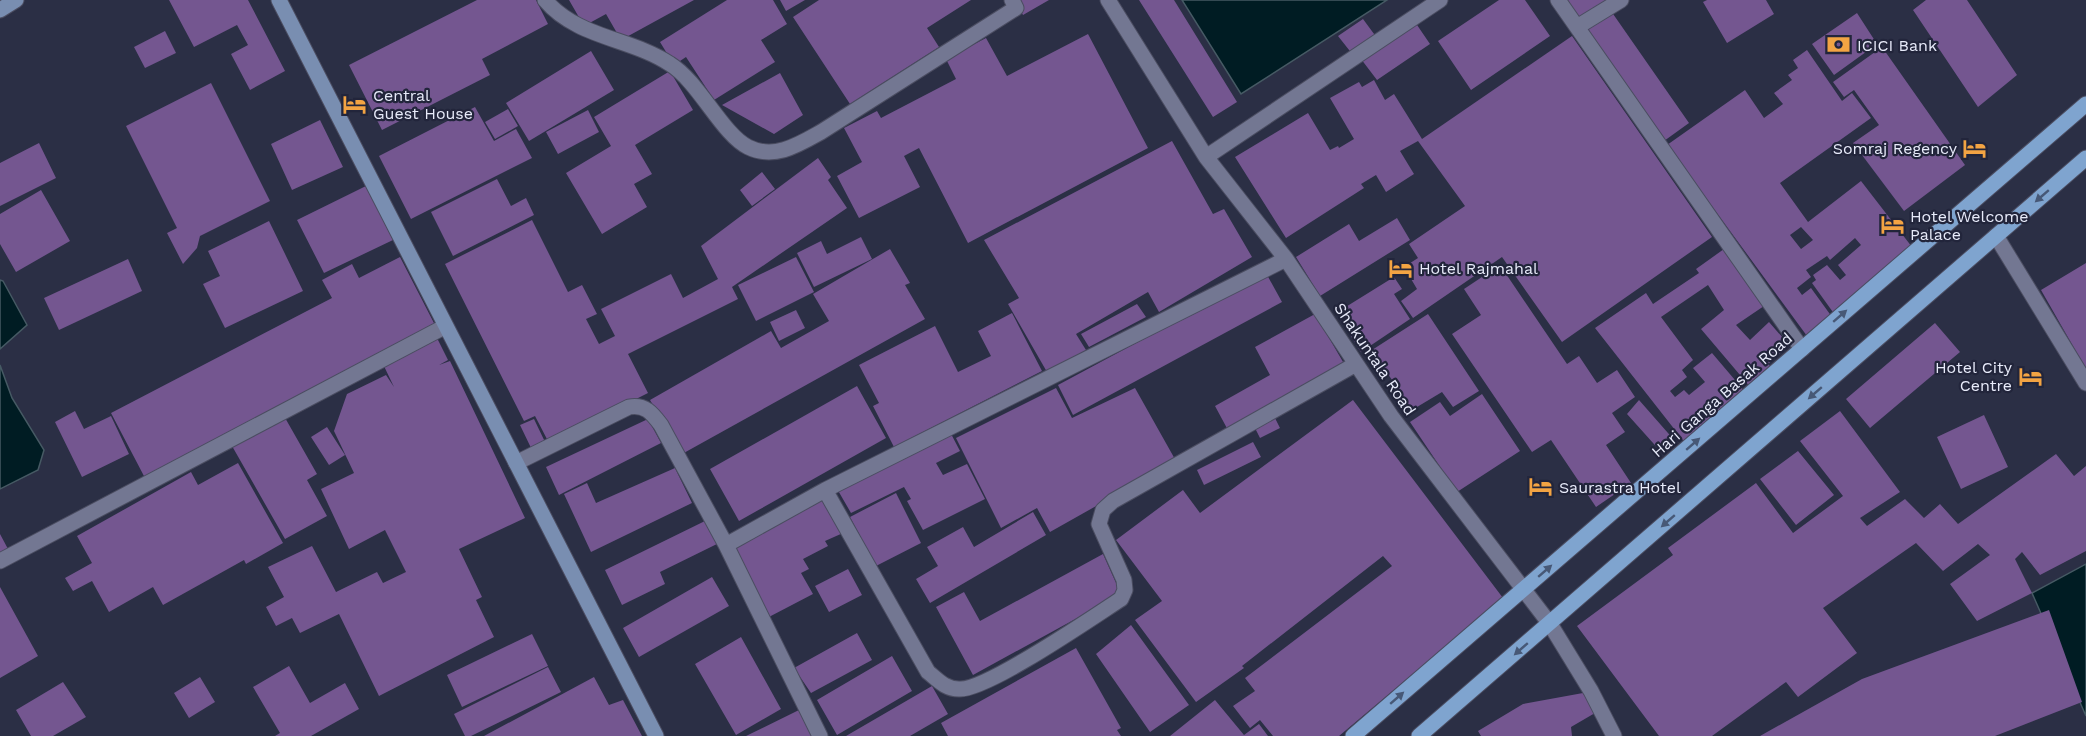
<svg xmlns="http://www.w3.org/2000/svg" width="2086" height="736" font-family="'Work Sans',sans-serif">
  <rect width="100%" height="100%" fill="#2b2f45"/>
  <path fill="#001c23" stroke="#465a64" stroke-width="1.5" d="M1182,0H1387L1241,94Z
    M0,280L3,281L27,325L0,349Z
    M0,365L12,398L44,450L38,470L0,489Z
    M2086,564V716L2032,593Z"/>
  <path fill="#745690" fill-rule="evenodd" d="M169,0H248L285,71L250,90L231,54L248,45L237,25L194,47Z
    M477,0H536L548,24L482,59L490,75L382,130L349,65Z
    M569,0H694L621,40L606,14L584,26Z
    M727,0H773L787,24L761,40L775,62L714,100L686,57L674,65L660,42Z
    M780,0H805L786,11Z
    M819,0H971L927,28L939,47L850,104L793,17Z
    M1015,0H1049L1023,15Z
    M1139,0H1174L1237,102L1213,117Z
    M1499,0H1525L1550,36L1471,90L1438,41Z
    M1563,0H1612L1576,22Z
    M1707,0H1766L1774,14L1727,43L1703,2Z
    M1926,0H1967L2017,75L1978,107L1913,10Z
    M1611,11L1689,123L1664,141L1585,29Z
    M1857,13L1877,44L1834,75L1812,44Z
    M1363,19L1377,38L1353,55L1338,36Z
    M1415,22L1430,44L1377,80L1361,59Z
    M165,31L176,53L145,68L134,47Z
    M1088,34L1148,148L968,243L919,148L904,156L920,187L859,218L837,176L862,162L844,128L877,111L881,118L956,79L946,59L986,38L1007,76Z
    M1572,36L1712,237L1562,342L1502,257L1413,318L1401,301L1417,289L1404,267L1418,258L1409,244L1465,206L1418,141L1400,151L1414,174L1386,192L1376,175L1361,184L1364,188L1286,238L1235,157L1308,113L1330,150L1338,146L1339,148L1354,139L1330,98L1359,82L1362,87L1374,80L1385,100L1394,94L1422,139Z
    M1882,47L1965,165L1904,211L1853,143L1879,125L1854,90L1844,97L1833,82Z
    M1807,50L1842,101L1852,93L1871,118L1780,183L1808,222L1861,181L1912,247L1835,315L1812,283L1816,280L1813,275L1827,265L1840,280L1846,275L1838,265L1861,245L1855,238L1830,260L1827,256L1806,270L1811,277L1797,288L1802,295L1811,288L1832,317L1807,336L1667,145L1745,90L1764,118L1783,104L1774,93L1792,80L1788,75L1798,68L1793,60ZM1801,227L1813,240L1801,249L1790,235Z
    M591,51L614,90L529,141L506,103Z
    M670,71L693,110L635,145L652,174L634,184L647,207L602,234L566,173L611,146L594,117Z
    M780,73L803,115L774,134L722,105Z
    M211,83L270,201L200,236L197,248L183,264L167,233L177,228L126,126Z
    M475,107L494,141L516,129L532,158L411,219L379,156Z
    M508,109L518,126L495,139L485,122Z
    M588,110L599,132L558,154L546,132Z
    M320,120L343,167L292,190L271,144Z
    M1172,141L1213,214L1224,209L1252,257L1159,312L1148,292L1076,334L1086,350L1047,372L1008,304L1019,298L984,240Z
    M39,143L56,178L0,206V163Z
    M818,158L831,177L828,180L847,208L732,287L738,299L628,354L648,393L549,443L535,416L524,421L445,264L532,220L568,292L582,285L597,314L586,319L599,344L615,336L601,309L671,274L683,298L718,279L701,246Z
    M762,172L775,189L752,206L740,190Z
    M497,179L511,206L526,198L534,215L453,256L431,212Z
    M366,186L393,240L324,273L297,220Z
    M41,190L70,241L16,272L0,244V214Z
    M1397,218L1410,240L1320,296L1296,257L1349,224L1359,241Z
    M269,221L303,291L225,328L203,284L220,276L208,251Z
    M861,237L872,259L814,287L797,253L821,241L827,254Z
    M890,249L910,283L905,285L925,319L682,454L650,400L771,331L781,348L829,321L813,294Z
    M1724,249L1764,306L1736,325L1750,340L1769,322L1789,345L1768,364L1773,369L1751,388L1701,329L1724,310L1708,285L1661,317L1693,360L1682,370L1687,377L1670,391L1675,397L1684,390L1689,395L1705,382L1693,368L1712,353L1746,393L1686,444L1595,328L1646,293L1653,304L1699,273L1696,269Z
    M400,257L436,327L145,478L111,413L332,298L322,280L352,264L359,278Z
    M796,257L814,292L756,321L738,285Z
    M128,259L142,291L59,330L44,298Z
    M2086,263V369L2041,290Z
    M1500,265L1567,364L1579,356L1597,383L1617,370L1635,397L1612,413L1625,432L1606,445L1631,483L1596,507L1551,440L1532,452L1452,334L1481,315L1464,289Z
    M1266,273L1282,302L1073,415L1058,385Z
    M1394,277L1402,289L1394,294L1410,319L1361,352L1336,313Z
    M1137,304L1146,317L1089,347L1081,334Z
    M796,310L805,328L779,341L770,322Z
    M1012,313L1042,371L894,447L873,406L879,403L859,365L935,326L958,372L991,356L978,331Z
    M1315,314L1346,367L1229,432L1215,406L1270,375L1255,347Z
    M1428,314L1479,391L1453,407L1442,392L1412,410L1372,350Z
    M1935,323L1960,352L1870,428L1846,399Z
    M436,336L448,360L439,365L450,361L525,518L459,549L482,597L476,600L494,637L379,696L339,614L300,633L292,618L276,626L266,607L284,597L268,567L312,546L336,592L377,572L383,583L406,572L385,530L349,549L321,489L354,473L334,431L347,394L386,375L394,387L382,362Z
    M857,386L886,438L739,521L710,469Z
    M1056,388L1072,418L1135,388L1176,461L1050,532L1037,508L1001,528L956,438Z
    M1482,394L1520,451L1457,492L1410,422L1440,402L1450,416Z
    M1353,400L1503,598L1339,736H1273L1260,720L1250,728L1233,706L1255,691L1245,678L1392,566L1383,556L1242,666L1244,668L1196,702L1135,620L1162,601L1116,540L1183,490L1200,513Z
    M1639,400L1675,441L1662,453L1627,414Z
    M75,411L84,429L111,416L129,454L82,477L55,422Z
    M1840,411L1900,492L1860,518L1867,526L1905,499L1924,518L1940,504L1958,524L2056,454L2074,476L2086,466V551L2040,575L2022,552L2015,559L2032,593L1977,621L1950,584L1990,555L1978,544L1943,571L1916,543L1823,608L1857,653L1798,697L1786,682L1712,736H1659L1577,626L1673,555L1668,548L1756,483L1793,533L1843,496L1800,441Z
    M1273,414L1280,428L1260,438L1253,424Z
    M1984,415L2008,467L1961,489L1937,437Z
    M284,416L317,474L307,480L327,516L285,539L232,446Z
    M534,419L546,444L532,450L520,425Z
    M648,419L661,443L559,495L546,467Z
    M327,427L345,455L329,465L311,437Z
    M949,430L960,451L936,463L943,475L967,464L985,499L923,530L907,501L911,499L904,487L851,513L836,487Z
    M1253,442L1261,457L1204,485L1197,470Z
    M1798,451L1834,495L1796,525L1760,479Z
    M238,463L283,543L246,564L244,560L163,605L153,587L109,612L92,581L73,591L65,578L92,563L77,536L191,472L198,485Z
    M675,468L692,503L591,552L564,494L587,483L596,503Z
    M896,493L921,543L876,566L850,517Z
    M823,497L843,533L825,541L828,546L803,559L809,569L801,573L813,594L767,618L731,547Z
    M1033,512L1046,535L930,603L916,579L938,566L927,547L963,527L974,547Z
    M707,520L719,543L660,572L665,584L622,605L605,570Z
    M0,534L8,549L0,553Z
    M1103,554L1121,594L973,675L936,607L964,592L980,621Z
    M848,569L862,595L829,612L815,586Z
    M712,577L729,606L639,657L623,628Z
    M0,587L38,656L0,678Z
    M2049,610L2082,702L1995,736H1760L1862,679Z
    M1131,625L1189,705L1150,732L1096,654Z
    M857,633L872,660L811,693L794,668Z
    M532,634L548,666L462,707L447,675Z
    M741,637L781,709L736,735L695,664Z
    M1076,648L1121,728L1117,730L1121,736H948L941,723Z
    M892,656L912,691L837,735L817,700Z
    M289,666L310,703L345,683L359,709L311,736H275L280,733L253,687Z
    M548,667L561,692L471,736H465L454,714Z
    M200,677L215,702L189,718L174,693Z
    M594,677L609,705L623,700L642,736H484Z
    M63,682L86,717L53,736H31L16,710Z
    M932,686L948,714L910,736H846Z
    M1583,693L1595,713L1571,727L1572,736H1481L1478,731L1523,704Z
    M1215,700L1244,735L1259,724L1268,736H1170Z
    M799,710L812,736H746Z"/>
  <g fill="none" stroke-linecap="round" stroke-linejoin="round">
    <defs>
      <path id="street" d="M545,0C577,38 631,38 670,64C699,82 722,134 748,147C774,160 798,145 821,132L1016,8L1012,0
        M1108,0L1206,157L1286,259L1391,416L1550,624L1591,691L1614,736
        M1558,0L1802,349
        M1577,27L1621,0
        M1206,157L1440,0
        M1996,236L2086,383
        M1286,259L825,490L928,672C938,680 945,689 959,689C986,691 1093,617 1121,599L1125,590L1124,580L1099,524L1103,510L1113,501L1356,364
        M516,463L629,407C645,404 652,413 661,425L726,545L820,736
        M726,545L825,490
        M0,561L444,327"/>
      <path id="secondary" d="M279,0L656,736
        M0,10L16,0"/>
      <path id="primary" d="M1353,736L2086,104
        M1419,736L2086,158"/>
    </defs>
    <use href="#street" stroke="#4b4d61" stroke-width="17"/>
    <use href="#secondary" stroke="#4b4d61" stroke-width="17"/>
    <use href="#primary" stroke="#4b4d61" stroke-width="17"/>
    <use href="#street" stroke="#737792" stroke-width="15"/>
    <use href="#secondary" stroke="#798eb1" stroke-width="15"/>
    <use href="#primary" stroke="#7fa4cf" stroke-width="15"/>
  </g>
  <defs><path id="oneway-solid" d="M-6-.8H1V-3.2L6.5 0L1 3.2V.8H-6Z" transform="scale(1.5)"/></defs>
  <g fill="#475876">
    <use href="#oneway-solid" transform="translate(2042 196) rotate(139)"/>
    <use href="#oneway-solid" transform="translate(1840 316) rotate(-41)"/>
    <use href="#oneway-solid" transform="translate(1815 393) rotate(139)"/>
    <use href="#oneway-solid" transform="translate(1693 444) rotate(-41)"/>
    <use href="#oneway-solid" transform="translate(1668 521) rotate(139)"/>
    <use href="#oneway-solid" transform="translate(1545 571) rotate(-41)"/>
    <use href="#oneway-solid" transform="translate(1521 649) rotate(139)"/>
    <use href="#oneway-solid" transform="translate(1397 698) rotate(-41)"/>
  </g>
  <defs>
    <symbol id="bank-bare" viewBox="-9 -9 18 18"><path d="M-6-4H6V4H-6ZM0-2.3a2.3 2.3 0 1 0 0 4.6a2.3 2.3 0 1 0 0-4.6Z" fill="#f3a443" stroke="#22253b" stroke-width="2.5" paint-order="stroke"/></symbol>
    <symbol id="hotel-bare" viewBox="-9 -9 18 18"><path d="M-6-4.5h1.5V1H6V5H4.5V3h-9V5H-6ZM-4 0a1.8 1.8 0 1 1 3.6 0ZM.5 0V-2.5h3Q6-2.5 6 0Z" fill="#f3a443" stroke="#22253b" stroke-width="2.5" paint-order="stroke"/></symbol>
  </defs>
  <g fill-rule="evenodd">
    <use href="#bank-bare" x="1822" y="28" width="33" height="33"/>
    <use href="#hotel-bare" x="338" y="88" width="33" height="33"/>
    <use href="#hotel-bare" x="1958" y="132" width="33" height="33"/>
    <use href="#hotel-bare" x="1876" y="208" width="33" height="33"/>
    <use href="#hotel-bare" x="1384" y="252" width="33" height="33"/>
    <use href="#hotel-bare" x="2014" y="360" width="33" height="33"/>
    <use href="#hotel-bare" x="1524" y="470" width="33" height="33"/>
  </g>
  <g text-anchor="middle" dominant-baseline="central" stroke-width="4.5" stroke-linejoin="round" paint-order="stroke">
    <g font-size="16" fill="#e8ebfa" stroke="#22253b" text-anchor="start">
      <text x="1857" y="45">ICICI Bank</text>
      <text x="373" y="95">Central<tspan x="373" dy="18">Guest House</tspan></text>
      <text x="1957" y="148" text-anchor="end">Somraj Regency</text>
      <text x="1910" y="216">Hotel Welcome<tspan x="1910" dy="18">Palace</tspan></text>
      <text x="1419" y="268">Hotel Rajmahal</text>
      <text x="2012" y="367" text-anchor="end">Hotel City<tspan x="2012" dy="18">Centre</tspan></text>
      <text x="1559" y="487">Saurastra Hotel</text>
    </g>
    <g font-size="16" fill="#e8ebfa" stroke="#22253b">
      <text transform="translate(1375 359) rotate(56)">Shakuntala Road</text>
      <text transform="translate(1722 395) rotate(-41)">Hari Ganga Basak Road</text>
    </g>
  </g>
</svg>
